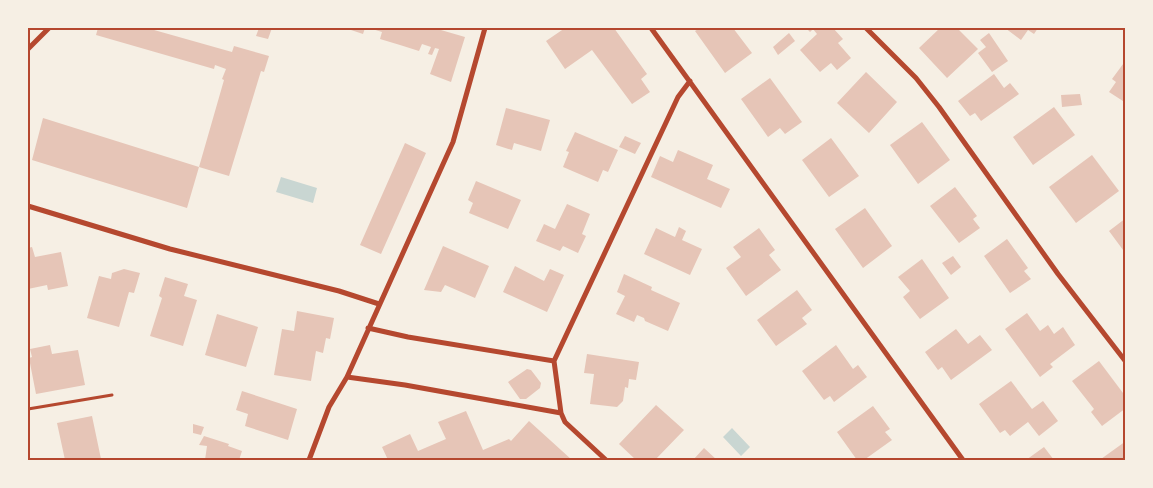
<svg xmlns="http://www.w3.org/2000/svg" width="1153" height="488" font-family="'Space Grotesk',sans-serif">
  <rect width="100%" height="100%" fill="#f6efe4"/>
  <path fill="#c9d6d2" d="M281,177L317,188L313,203L276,192Z
    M732,428L750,447L741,456L723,437Z"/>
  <path fill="#e6c5b7" d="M98,28H147L232,52L234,46L269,56L264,72L261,71L229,176L199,167L187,208L32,160L43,118L199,167L224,80L222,79L226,69L215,65L214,69L96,35Z
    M259,28H272L268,39L256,36Z
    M345,28H365L363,34Z
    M369,28H434L465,37L451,82L430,74L439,49L435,48L432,55L428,54L431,47L422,44L419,51L400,45L380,39L382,32Z
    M565,28H614L647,74L641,79L650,92L632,104L592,50L565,69L546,41Z
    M700,28H733L752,53L725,73L695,31Z
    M806,28H833L843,39L838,43L851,58L837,70L831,63L820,72L800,50L817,34L813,29L810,32Z
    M940,28H957L978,49L947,78L919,48Z
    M1005,28H1038L1034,34L1028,30L1021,40Z
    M789,33L795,41L778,55L773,47Z
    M989,33L1008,61L992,72L978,53L986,47L980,40Z
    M1126,60V103L1109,92L1116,82L1112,79Z
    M866,72L897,102L869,133L837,103Z
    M994,74L1004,88L1010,83L1019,94L981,121L975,113L970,116L958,101Z
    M770,78L802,122L785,134L780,128L768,137L741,99Z
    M1080,94L1082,105L1062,107L1061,95Z
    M1054,107L1075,135L1033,165L1013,137Z
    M506,108L550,120L541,151L514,143L512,150L496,145Z
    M922,122L950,160L918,184L890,145Z
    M575,132L618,150L608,172L603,170L598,182L563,167L569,152L566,151Z
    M625,136L641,143L635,154L619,147Z
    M831,138L859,176L829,197L802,160Z
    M405,143L426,153L381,254L360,245Z
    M678,150L713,165L707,179L730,189L721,208L651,177L660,156L673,162Z
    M1092,155L1119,191L1076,223L1049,187Z
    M476,181L521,200L508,229L469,213L473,203L468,200Z
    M955,187L977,216L973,219L980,228L959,243L930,206Z
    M567,204L590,214L582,234L586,236L578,253L563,246L560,251L536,241L544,224L555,229Z
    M865,208L892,246L863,268L835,229Z
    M1126,218V254L1109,231Z
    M679,227L686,231L682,240L702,249L690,275L644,254L656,228L675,237Z
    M759,228L775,250L769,255L781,270L746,296L726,268L741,257L733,247Z
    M1007,239L1028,268L1024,271L1031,279L1010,293L984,256Z
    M443,246L489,266L475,298L445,285L441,292L424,290Z
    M32,247L35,257L61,252L68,286L48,290L47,285L28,289V248Z
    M953,256L961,267L951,275L942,263Z
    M922,259L949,298L920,319L903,297L910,291L898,277Z
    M515,266L544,281L550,269L564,275L547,312L503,292Z
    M124,269L140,273L134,293L129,292L119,327L87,318L99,276L111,279L112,273Z
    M624,274L652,287L651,290L680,303L668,331L645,321L644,318L637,315L634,322L616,314L625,296L617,292Z
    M165,277L188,284L184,296L197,300L183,346L150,336L162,298L159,296Z
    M797,290L812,310L802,318L807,324L776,346L757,320Z
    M297,311L334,318L330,339L326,338L323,353L316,351L311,381L274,375L282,329L294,331Z
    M1027,313L1040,331L1048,325L1054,334L1063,327L1075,345L1050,364L1053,367L1040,377L1005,329Z
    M217,314L258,327L246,367L205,355Z
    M956,329L968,344L980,335L992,350L951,380L942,367L938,370L925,352Z
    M50,345L52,354L78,350L85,385L36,394L29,358L32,357L30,349Z
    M836,345L853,369L858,365L867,377L834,402L830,396L824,400L802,371Z
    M587,354L639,362L636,380L629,379L628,388L625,387L623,401L617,407L590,404L594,374L584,373Z
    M1099,361L1126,397V408L1102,426L1091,412L1094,409L1072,381Z
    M527,369L531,370L541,383L540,388L526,399H520L508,382Z
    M1011,381L1032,409L1043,401L1058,421L1039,436L1028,422L1010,436L1005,430L1000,433L979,404Z
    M242,391L297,409L288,440L245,426L248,414L236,410Z
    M656,405L684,430L655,460H636L619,444Z
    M873,406L890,429L885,432L892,440L864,460H857L837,432Z
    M466,411L483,450L509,439L511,441L529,421L572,460H388L382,447L410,434L418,451L446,439L438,422Z
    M92,416L101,459L92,460H65L57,423Z
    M193,424L204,427L201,435L193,433Z
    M204,436L229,444L228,446L242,451L239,460H205L207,446L199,445Z
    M1126,441V460H1103L1101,459Z
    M1044,447L1054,460H1026Z
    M704,448L717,460H693Z"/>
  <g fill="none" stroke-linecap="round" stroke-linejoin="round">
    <path stroke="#b5482f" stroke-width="3" d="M28,409L112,395"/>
    <path stroke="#b5482f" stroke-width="5" d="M651,28L963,460
      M866,28L916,78L939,107L1058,274L1126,362
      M28,49L49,28
      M28,206L170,249L339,291L379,304
      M368,328L408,337L554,361
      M347,377L405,385L561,413
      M309,460L329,407L347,377L453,142L485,28
      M606,460L565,422L561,413L554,361L678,97L690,81"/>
  </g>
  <rect width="1153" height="488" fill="none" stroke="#f6efe4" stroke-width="58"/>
  <rect x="29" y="29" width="1095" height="430" fill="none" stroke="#b5482f" stroke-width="2"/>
</svg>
